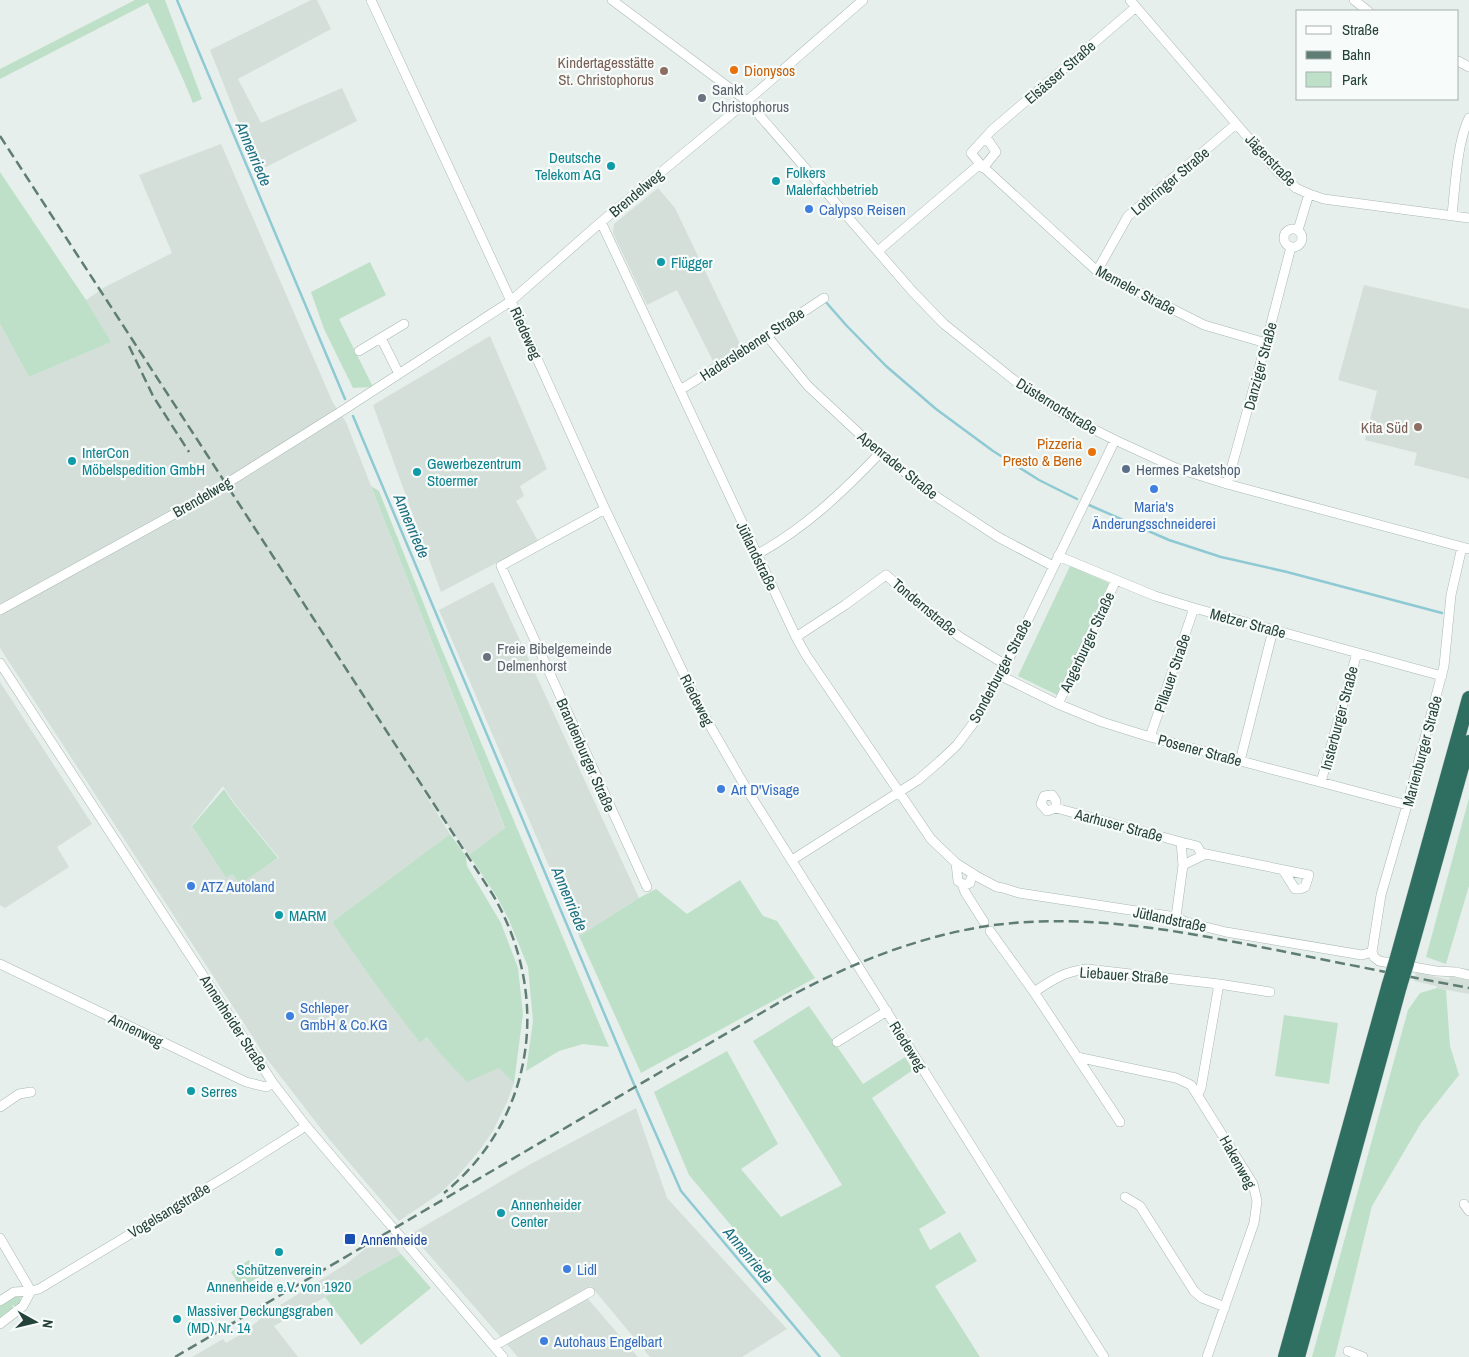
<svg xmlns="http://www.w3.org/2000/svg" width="1469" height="1357" font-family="'Archivo Narrow',sans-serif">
  <rect width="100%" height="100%" fill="#e6efeb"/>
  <path fill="#d4dfda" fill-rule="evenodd" d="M311,0H317L331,29L238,79L261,123L342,88L357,121L258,171L210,50Z
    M221,144L333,403L346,422L505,829L469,855L422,789L450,834L332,922L420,1043L427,1037L437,1050L500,1068L514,1083L507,1102L493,1131L479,1151L456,1178L439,1194L399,1221L329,1139L267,1059L0,648V324L29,377L110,342L86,300L105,287L172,253L139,175ZM223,786L235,804L279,858L225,892L239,883L232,874L226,878L192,826L189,829Z
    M658,188L675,208L741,346L714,363L677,290L647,305L613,233L614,224Z
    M1364,285L1469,309V479L1414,465L1417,453L1365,440L1377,391L1338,380Z
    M490,336L547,469L520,486L524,496L516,501L538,541L441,592L373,405Z
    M493,582L639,898L579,936L439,610Z
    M0,682L92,824L57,847L69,867L5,908L0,905Z
    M1416,972L1449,980L1450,976L1469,980V994L1437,988L1436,986L1414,981Z
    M636,1108L667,1198L787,1329L742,1357H650L591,1286L582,1292L638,1357H518L411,1234L527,1166Z
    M388,1237L401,1254L274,1326L298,1357H192L223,1339L226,1343L246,1331L266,1314L346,1264L365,1249Z"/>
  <path fill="#bfe0c8" d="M135,0H165L202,99L193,103L183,79L148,3L0,79V69Z
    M0,172L86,300L111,342L29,377L0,324Z
    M370,262L386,295L339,319L373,387L353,388L324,329L311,292Z
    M371,486L379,491L440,645L609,1047L583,1044L559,1051L526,1071L533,1021L528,967L509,920L497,897L469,855L505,828Z
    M1070,566L1109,583L1059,696L1018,676Z
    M224,789L234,804L278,858L240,884L232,874L226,878L192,826Z
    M1469,798V886L1446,964L1426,957Z
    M450,834L466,856L467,866L501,923L518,968L523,1014L514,1083L499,1068L467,1082L437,1050L427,1037L420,1043L376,985L332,922Z
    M740,880L763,916L777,921L815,978L641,1073L579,936L639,898L656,889L687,914Z
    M1437,988L1446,990L1450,1046L1459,1075L1421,1123L1372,1206L1335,1357H1312L1408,1010L1420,993Z
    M809,1006L863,1084L905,1057L913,1070L872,1098L946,1213L919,1229L930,1250L960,1232L977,1261L935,1286L980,1357H841L689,1175L654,1092L727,1051L778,1144L741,1169L781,1217L842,1185L753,1041Z
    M1284,1015L1338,1023L1329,1084L1275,1076Z
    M401,1254L431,1288L361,1345L325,1297Z
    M249,1260L260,1276L241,1288L231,1272Z
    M15,1294H19L22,1301L0,1320V1304Z"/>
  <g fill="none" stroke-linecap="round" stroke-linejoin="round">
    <path stroke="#8ec9d4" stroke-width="2.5" d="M177,0L345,399
      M825,301L846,325L886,366L936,409L993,451L1039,480L1077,499
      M353,416L633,1082L681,1191L820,1357
      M1089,505L1169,540L1221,557L1287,572L1442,613"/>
    <defs>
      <path id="minor" d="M371,0L511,301L605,509L701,710L746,788L1104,1357
        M612,0L747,101L913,292L944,324L1024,388L1069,417L1115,440L1176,468L1227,484L1469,549
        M1130,0L1270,163L1281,175L1296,188L1309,194L1324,199L1469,218
        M1354,0L1368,11
        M1458,61L1469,67
        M980,164L1097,271L1204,325L1266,343
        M983,168L996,152L986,137
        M1452,215C1455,188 1457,142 1469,118
        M601,222L796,637L806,655L931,839L956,863L978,877L997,887L1003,888L1019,893L1176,917L1186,922L1226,932L1362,955L1372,952
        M1284 238a9 9 0 1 1 18 0a9 9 0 1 1-18 0Z
        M1298,230L1309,194
        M878,251L980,164L971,153L992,130L1136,7
        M1097,271L1128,216L1236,124
        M767,336L808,386L880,453L937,497L998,537L1053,566
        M381,338L399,374
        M359,351L404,324
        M680,390L767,336L824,298
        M1227,484L1266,343L1291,247
        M605,509L501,566L647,887
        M756,555C804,529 843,492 880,453
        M1058,556L1155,596L1194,608L1442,676
        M0,610L205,497L345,409L511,301L601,222L747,101L863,0
        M796,637L845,605L886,575L941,623L960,637L1006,665
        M0,663L273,1083L306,1126L503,1357
        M1001,676L1058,704L1102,722L1150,737L1407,805
        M1058,704L1116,580
        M1150,737L1194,608
        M1240,761L1273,630
        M1321,782L1357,653
        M1056,808V801L1052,795L1044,796L1041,804L1047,811L1056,808L1181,842L1183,865
        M1181,842L1197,846L1201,853L1206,854
        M792,860L918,780L940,761L957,745L975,721L1006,665L1115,440
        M956,863L958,881C962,884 965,885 970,883L972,873
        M962,884L965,892L984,922
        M1176,917L1183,865L1206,854L1309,875L1305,887L1300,889H1295L1283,870
        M990,931L1034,992L1077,1057L1176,1078L1191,1085L1253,1184L1257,1201L1254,1223L1207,1357
        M1372,952L1381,895L1407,805L1444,666L1451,595L1462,547
        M1372,952L1374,957L1379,961L1436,971L1456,972L1469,975
        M0,964L246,1082L266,1087L273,1083
        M1034,992C1054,979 1063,972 1087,969L1219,984L1270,992
        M837,1042L887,1011
        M1077,1057L1120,1122
        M1198,1094L1201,1088L1219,984
        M0,1107L19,1094L31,1092
        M1125,1197L1140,1206L1194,1291L1202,1298L1225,1307
        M1464,1204L1469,1211
        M0,1238L31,1291
        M0,1301L14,1292L31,1291L39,1289L230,1174L306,1126
        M0,1324L23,1306L31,1291
        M494,1346L590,1292
        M1348,1351L1363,1357"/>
      <path id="highway" d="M1396,961L1469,698
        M1407,963L1469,742
        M1285,1357L1389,984
        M1298,1357L1400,986"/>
    </defs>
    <use href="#minor" stroke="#a8b8b2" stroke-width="10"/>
    <use href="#highway" stroke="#c2cac8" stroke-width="15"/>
    <use href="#minor" stroke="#fff" stroke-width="9"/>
    <use href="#highway" stroke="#2f6f62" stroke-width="14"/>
    <path stroke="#5f7d75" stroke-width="2.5" stroke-dasharray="10 5" stroke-linecap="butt" d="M0,136L493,895C551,995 536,1118 444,1193
      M129,346L153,396L189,452
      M175,1357L785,999C847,965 916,937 987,926C1085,912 1180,931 1276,950C1340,963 1405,976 1469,988"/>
    <defs>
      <path id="highway-bridge" d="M1389,984L1396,961
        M1400,986L1407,963"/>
    </defs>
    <use href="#highway-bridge" stroke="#c2cac8" stroke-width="15" stroke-linecap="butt"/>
    <use href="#highway-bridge" stroke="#2f6f62" stroke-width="14"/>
  </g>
  <g fill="#e8710a" stroke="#f7fbf9" stroke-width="2">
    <circle cx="734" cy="70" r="5"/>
    <circle cx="1092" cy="452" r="5"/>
  </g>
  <g fill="#8d6e63" stroke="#f7fbf9" stroke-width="2">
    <circle cx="664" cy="71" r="5"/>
    <circle cx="1418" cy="427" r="5"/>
  </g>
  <g fill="#6b7280" stroke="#f7fbf9" stroke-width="2">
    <circle cx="702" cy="98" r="5"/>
    <circle cx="487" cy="657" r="5"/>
  </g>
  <g fill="#0f9aa8" stroke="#f7fbf9" stroke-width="2">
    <circle cx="611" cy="166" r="5"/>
    <circle cx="776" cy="181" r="5"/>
    <circle cx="661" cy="262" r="5"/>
    <circle cx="72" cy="461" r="5"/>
    <circle cx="417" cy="472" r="5"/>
    <circle cx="279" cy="915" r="5"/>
    <circle cx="191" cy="1091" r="5"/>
    <circle cx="501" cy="1213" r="5"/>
    <circle cx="279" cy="1252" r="5"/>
    <circle cx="177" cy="1319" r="5"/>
  </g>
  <g fill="#3f7fe0" stroke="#f7fbf9" stroke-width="2">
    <circle cx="809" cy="209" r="5"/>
    <circle cx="1154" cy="489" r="5"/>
    <circle cx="721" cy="789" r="5"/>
    <circle cx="191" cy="886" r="5"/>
    <circle cx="290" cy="1016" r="5"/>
    <circle cx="567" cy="1269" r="5"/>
    <circle cx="544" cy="1341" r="5"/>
  </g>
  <circle fill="#5c6f8a" stroke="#f7fbf9" stroke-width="2" cx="1126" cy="469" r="5"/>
  <rect fill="#1a4fb4" stroke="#f7fbf9" stroke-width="2" x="344" y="1233" width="12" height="12" rx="2.5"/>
  <g text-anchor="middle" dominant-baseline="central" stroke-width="4.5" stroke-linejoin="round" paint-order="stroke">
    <g font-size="15" fill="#785e54" stroke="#f7fbf9" text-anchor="end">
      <text x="654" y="62">Kindertagesstätte<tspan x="654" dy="17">St. Christophorus</tspan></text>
      <text x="1408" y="427">Kita Süd</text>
    </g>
    <g font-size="15" fill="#c56008" stroke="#f7fbf9" text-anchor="start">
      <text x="744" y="70">Dionysos</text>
      <text x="1082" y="443" text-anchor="end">Pizzeria<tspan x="1082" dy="17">Presto &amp; Bene</tspan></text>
    </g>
    <g font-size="15" fill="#24423a" stroke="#f7fbf9">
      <text transform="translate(1060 72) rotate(-41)">Elsässer Straße</text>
      <text transform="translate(1271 160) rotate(46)">Jägerstraße</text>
      <text transform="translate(1170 181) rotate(-40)">Lothringer Straße</text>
      <text transform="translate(636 193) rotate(-40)">Brendelweg</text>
      <text transform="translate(1136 290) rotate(28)">Memeler Straße</text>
      <text transform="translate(526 333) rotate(66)">Riedeweg</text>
      <text transform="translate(752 344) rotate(-33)">Haderslebener Straße</text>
      <text transform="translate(1260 366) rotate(-75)">Danziger Straße</text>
      <text transform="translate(1057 406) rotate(32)">Düsternortstraße</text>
      <text transform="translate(898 465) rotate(39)">Apenrader Straße</text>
      <text transform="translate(202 497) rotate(-30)">Brendelweg</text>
      <text transform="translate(757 556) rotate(64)">Jütlandstraße</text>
      <text transform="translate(925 607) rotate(40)">Tondernstraße</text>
      <text transform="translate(1248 623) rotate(15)">Metzer Straße</text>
      <text transform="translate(1087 642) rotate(-65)">Angerburger Straße</text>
      <text transform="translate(1000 671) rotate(-62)">Sonderburger Straße</text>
      <text transform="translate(1172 673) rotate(-71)">Pillauer Straße</text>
      <text transform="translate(697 700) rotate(63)">Riedeweg</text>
      <text transform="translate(1339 718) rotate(-75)">Insterburger Straße</text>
      <text transform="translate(1200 750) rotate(15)">Posener Straße</text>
      <text transform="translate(1422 751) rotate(-75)">Marienburger Straße</text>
      <text transform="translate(586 755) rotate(66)">Brandenburger Straße</text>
      <text transform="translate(1119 825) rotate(15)">Aarhuser Straße</text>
      <text transform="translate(1170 919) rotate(12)">Jütlandstraße</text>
      <text transform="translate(1124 975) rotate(4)">Liebauer Straße</text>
      <text transform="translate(234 1023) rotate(57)">Annenheider Straße</text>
      <text transform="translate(136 1030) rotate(26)">Annenweg</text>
      <text transform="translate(908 1046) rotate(58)">Riedeweg</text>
      <text transform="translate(1238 1162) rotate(61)">Hakenweg</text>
      <text transform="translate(169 1210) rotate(-31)">Vogelsangstraße</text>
    </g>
    <g font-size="15" fill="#5b616d" stroke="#f7fbf9" text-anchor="start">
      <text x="712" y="89">Sankt<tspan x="712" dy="17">Christophorus</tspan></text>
      <text x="497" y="648">Freie Bibelgemeinde<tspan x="497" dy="17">Delmenhorst</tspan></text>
    </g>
    <g font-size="15" fill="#0d838f" stroke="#f7fbf9" text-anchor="start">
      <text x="601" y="157" text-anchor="end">Deutsche<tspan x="601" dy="17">Telekom AG</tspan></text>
      <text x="786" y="172">Folkers<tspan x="786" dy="17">Malerfachbetrieb</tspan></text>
      <text x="671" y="262">Flügger</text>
      <text x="82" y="452">InterCon<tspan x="82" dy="17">Möbelspedition GmbH</tspan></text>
      <text x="427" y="463">Gewerbezentrum<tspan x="427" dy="17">Stoermer</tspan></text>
      <text x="289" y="915">MARM</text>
      <text x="201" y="1091">Serres</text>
      <text x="511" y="1204">Annenheider<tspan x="511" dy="17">Center</tspan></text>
      <text x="279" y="1269" text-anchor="middle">Schützenverein<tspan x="279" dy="17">Annenheide e.V. von 1920</tspan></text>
      <text x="187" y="1310">Massiver Deckungsgraben<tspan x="187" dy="17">(MD) Nr. 14</tspan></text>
    </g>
    <g font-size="15" fill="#366cbe" stroke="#f7fbf9" text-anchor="start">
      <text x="819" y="209">Calypso Reisen</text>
      <text x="1154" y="506" text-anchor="middle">Maria's<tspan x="1154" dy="17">Änderungsschneiderei</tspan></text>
      <text x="731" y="789">Art D'Visage</text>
      <text x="201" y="886">ATZ Autoland</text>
      <text x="300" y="1007">Schleper<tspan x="300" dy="17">GmbH &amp; Co.KG</tspan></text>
      <text x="577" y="1269">Lidl</text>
      <text x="554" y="1341">Autohaus Engelbart</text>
    </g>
    <g font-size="15" fill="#4e5e75" stroke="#f7fbf9" text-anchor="start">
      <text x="1136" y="469">Hermes Paketshop</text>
    </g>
    <g font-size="15" fill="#164399" stroke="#f7fbf9" text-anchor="start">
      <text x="361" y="1239">Annenheide</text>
    </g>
    <g font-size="16" font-style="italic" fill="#1c6f80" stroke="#f7fbf9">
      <text transform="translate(254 154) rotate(67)">Annenriede</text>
      <text transform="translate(412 526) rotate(67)">Annenriede</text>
      <text transform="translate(570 899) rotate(67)">Annenriede</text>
      <text transform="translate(749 1255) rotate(50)">Annenriede</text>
    </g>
  </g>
  <rect x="1296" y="10" width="162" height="90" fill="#f7fbf9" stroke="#a3b1ad"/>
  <rect x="1306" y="26" width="25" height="8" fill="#ffffff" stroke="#a3b1ad"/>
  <text x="1342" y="35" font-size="15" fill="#24423a">Straße</text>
  <rect x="1306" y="51" width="25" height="8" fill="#5f7d75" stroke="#a3b1ad"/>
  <text x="1342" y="60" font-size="15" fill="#24423a">Bahn</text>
  <rect x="1306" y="72" width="25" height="15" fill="#bfe0c8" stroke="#a3b1ad"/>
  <text x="1342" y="85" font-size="15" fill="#24423a">Park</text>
  <g transform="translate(35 1322) rotate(98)" stroke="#f7fbf9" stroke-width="4" paint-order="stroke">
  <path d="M0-4L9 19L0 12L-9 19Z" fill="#24423a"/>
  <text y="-8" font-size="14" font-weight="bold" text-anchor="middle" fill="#24423a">N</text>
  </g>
</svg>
